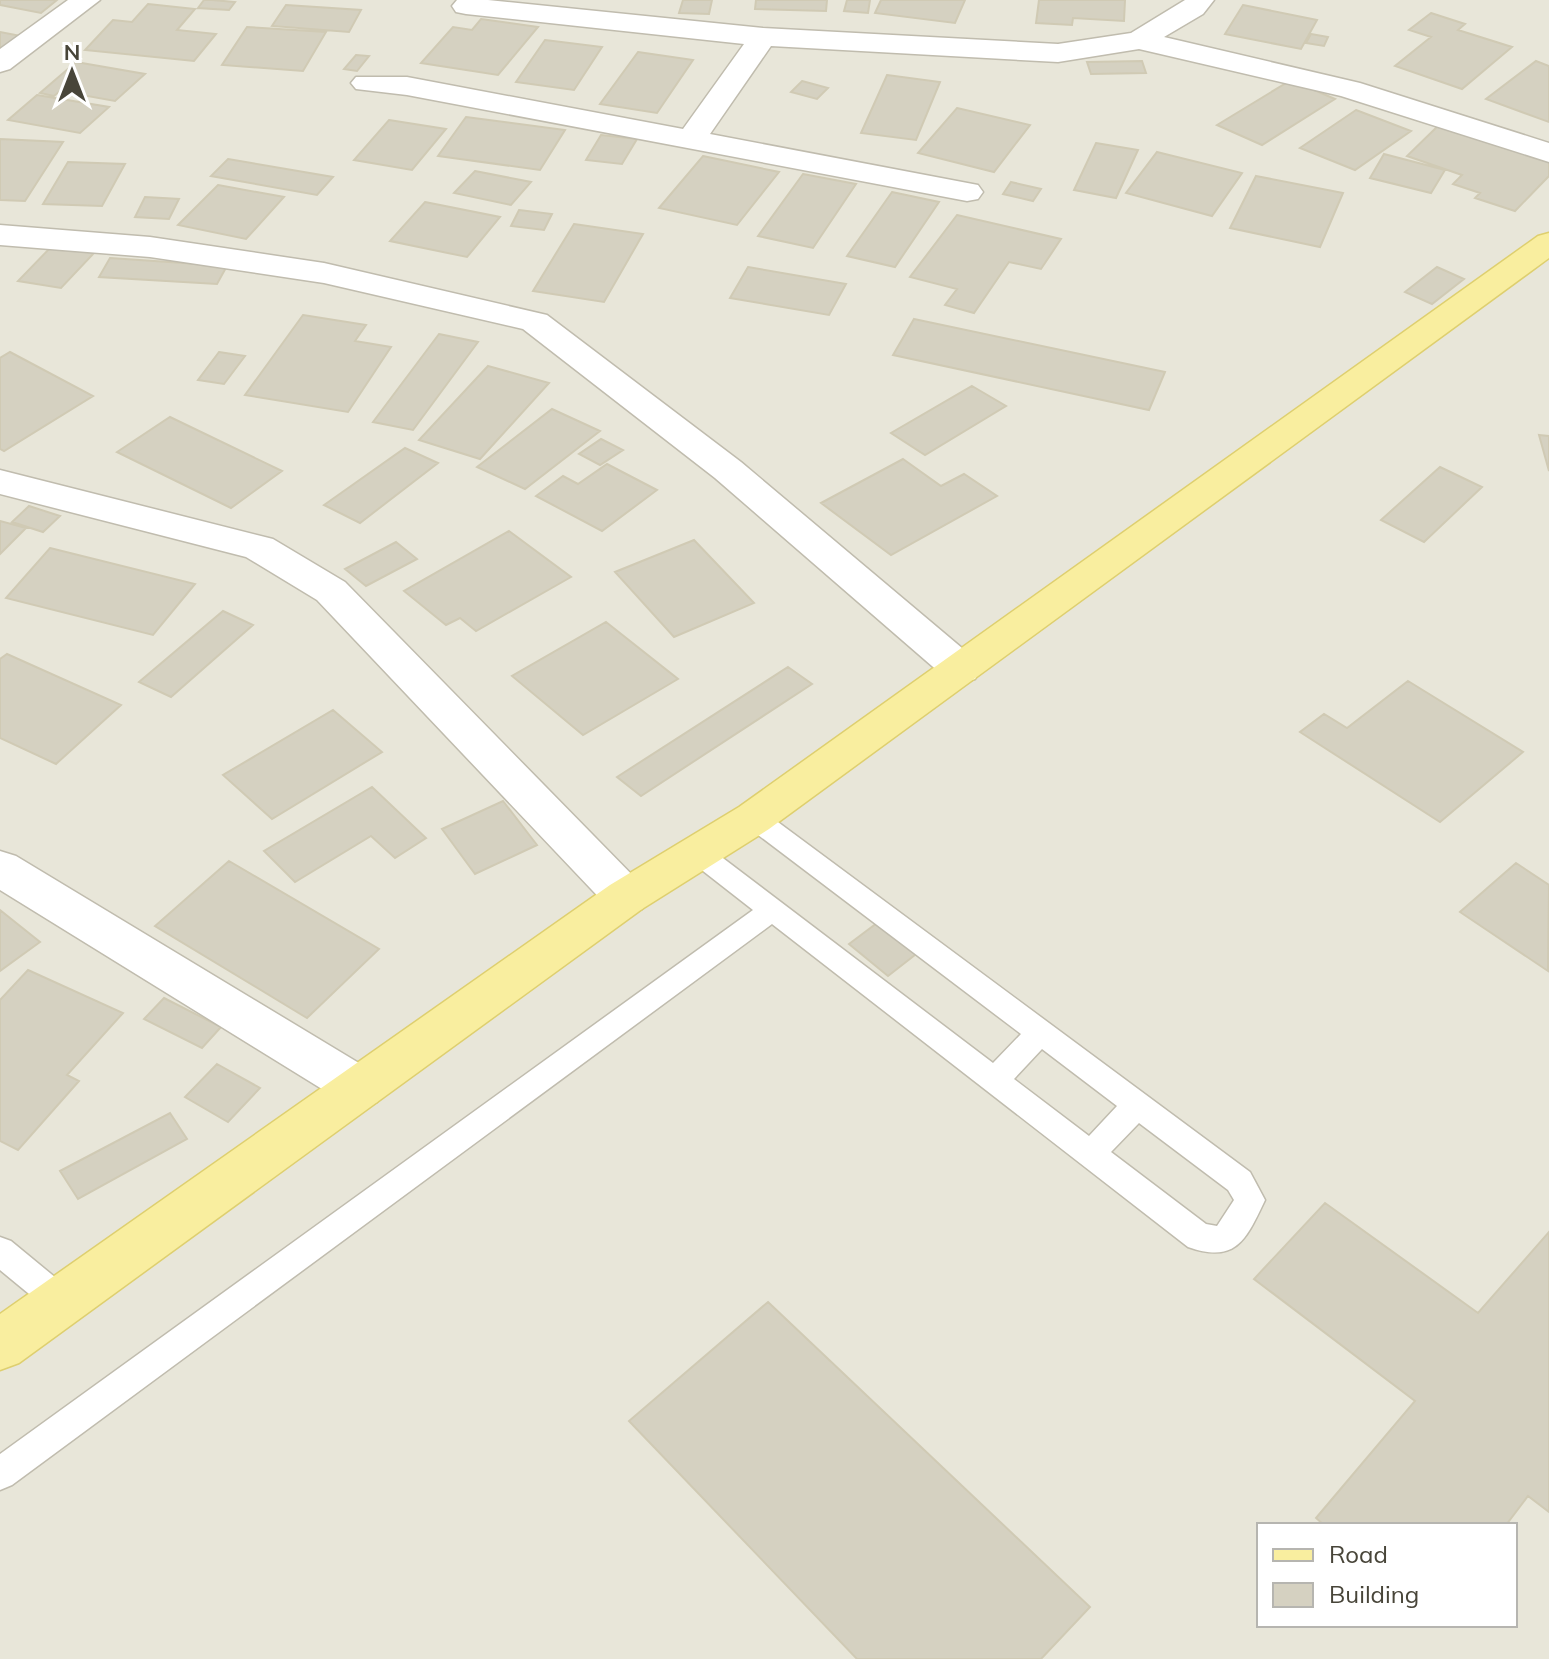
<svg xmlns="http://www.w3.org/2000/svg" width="1549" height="1659" font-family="Mulish,sans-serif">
  <rect width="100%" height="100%" fill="#f4f3eb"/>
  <path fill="#e8e6d9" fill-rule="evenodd" d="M0,0H1549V1659H0ZM1259,1525H1515V1625H1259Z"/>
  <path fill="#d5d1c1" stroke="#d0cab4" stroke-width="2" d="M0,0H57L41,13L0,5Z
    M204,0H212L235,2L229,10L198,8Z
    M683,0H712L709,14L679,13Z
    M756,0H827L826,11L755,9Z
    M847,0H870L868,13L844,11Z
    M881,0H965L955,23L875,13Z
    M1039,0H1125L1124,21L1073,18L1072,25L1036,23Z
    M148,4L195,9L177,30L216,34L194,61L85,50L113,20L132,22Z
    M286,5L361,10L349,32L272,26Z
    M1243,5L1317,20L1301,49L1225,34Z
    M1431,13L1465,24L1458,30L1512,47L1462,89L1395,66L1431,37L1409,30Z
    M481,19L538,27L498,75L421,63L453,27L472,30Z
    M247,27L326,32L303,71L222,65Z
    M0,32L21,36L0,53Z
    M1311,34L1328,37L1324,46L1306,43Z
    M545,40L602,47L574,90L516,82Z
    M638,52L693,60L657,113L600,104Z
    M356,55L369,56L357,71L344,69Z
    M1142,61L1146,73L1091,74L1087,62Z
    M1536,61L1549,66V122L1486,99Z
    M76,62L145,74L115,101L60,91L54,96L40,93Z
    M887,75L940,82L916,140L861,133Z
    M1291,80L1335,99L1262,145L1217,125Z
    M802,81L828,88L817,99L791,92Z
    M37,95L109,107L80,133L8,120Z
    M957,108L1030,125L994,172L918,153Z
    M1356,110L1411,131L1355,170L1300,148Z
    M466,117L565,130L540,170L438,156Z
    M389,120L446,129L412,170L354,160Z
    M1439,125L1549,161V176L1515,211L1475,198L1480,193L1453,184L1462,175L1407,156Z
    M601,135L637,139L622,164L586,160Z
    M0,139L63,142L25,201L0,200Z
    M1096,143L1138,150L1116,198L1074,190Z
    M1157,152L1242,173L1212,216L1126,193Z
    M1384,154L1445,170L1431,193L1370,178Z
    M703,156L779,172L737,225L659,208Z
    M228,159L333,177L317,195L211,176Z
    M68,162L125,164L102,206L43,204Z
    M475,171L531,182L511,205L454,193Z
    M803,174L856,184L813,248L758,236Z
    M1256,176L1343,193L1320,247L1230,228Z
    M1011,182L1041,189L1033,201L1003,194Z
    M218,185L284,197L246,239L178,225Z
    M892,192L939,202L895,267L847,256Z
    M145,197L179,199L169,219L135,217Z
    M425,202L500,217L467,257L390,241Z
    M519,210L552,214L544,230L511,226Z
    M957,215L1061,239L1041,269L1009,262L974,313L945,305L957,289L910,277Z
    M574,224L643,234L604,302L533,291Z
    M52,246L94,253L61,288L18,281Z
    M110,258L227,266L217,284L99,277Z
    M748,267L846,284L829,315L730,298Z
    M1437,267L1464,279L1432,304L1405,292Z
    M303,315L366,325L355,341L391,347L348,412L245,395Z
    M914,319L1165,372L1149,410L893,355Z
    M439,334L478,342L413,430L373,422Z
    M10,352L93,396L4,451L0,449V358Z
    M219,352L245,356L224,384L198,380Z
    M488,366L549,383L480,459L419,440Z
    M972,386L1006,406L925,455L891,433Z
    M552,409L600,431L525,489L477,467Z
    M170,417L282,471L231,508L117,452Z
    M1539,435L1549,436V471Z
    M601,439L623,450L600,465L579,454Z
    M405,448L438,463L360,523L324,505Z
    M903,459L941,486L964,474L997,496L891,555L821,503Z
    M607,464L657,490L602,531L536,496L563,476L578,484Z
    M1440,467L1482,487L1424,542L1381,520Z
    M29,506L60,516L43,532L12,522Z
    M0,521L26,528L0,554Z
    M509,531L571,577L476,631L460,618L446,625L404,591Z
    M694,540L754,603L674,637L615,572Z
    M396,542L417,559L366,586L345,569Z
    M50,548L195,584L153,635L6,598Z
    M223,611L253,625L171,697L139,682Z
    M606,622L678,679L583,735L512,676Z
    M7,654L121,705L56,764L0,738V659Z
    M788,667L812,684L641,796L617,777Z
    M1408,681L1523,752L1440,822L1300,732L1324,714L1347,728Z
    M333,710L382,752L272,819L223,775Z
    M372,787L426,838L395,858L371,836L295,882L264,851Z
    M503,801L537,845L475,874L442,829Z
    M229,861L379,949L307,1018L155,926Z
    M1516,863L1549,885L1548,971L1460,912Z
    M0,910L40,942L0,971Z
    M881,920L920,951L888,976L849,944Z
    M28,970L123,1013L67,1075L79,1081L18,1150L0,1141V1000Z
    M164,998L221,1027L202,1048L144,1019Z
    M217,1064L260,1088L228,1122L185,1097Z
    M170,1113L187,1139L78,1199L60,1171Z
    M1325,1203L1478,1313L1549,1232V1512L1528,1496L1506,1525H1324L1316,1518L1415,1401L1254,1279Z
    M768,1302L1090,1607L1041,1659H857L629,1421Z"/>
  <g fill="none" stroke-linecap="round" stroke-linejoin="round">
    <defs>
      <path id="service" d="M754,808L763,811L1250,1172L1265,1200C1246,1240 1236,1264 1188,1247L772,924L12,1485L0,1490V1454L753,910L689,860L685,853L689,846L698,843L707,846L993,1063L1021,1034L745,825L741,818L745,811ZM1042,1049L1117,1106L1089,1136L1014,1079ZM1139,1123L1228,1190L1234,1200L1217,1226L1206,1224L1111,1152Z
        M0,1237L11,1241L73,1292L78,1302L73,1312L62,1316L51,1312L0,1270Z"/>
      <path id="minor" d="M68,0H100L10,69L0,72V49Z
        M457,0H488L763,28L1058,44L1131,33L1185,0H1214L1203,14L1164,37L1360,83L1549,143V162L1341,96L1139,49L1058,62L771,46L710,134L978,185L983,192L978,199L967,201L407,95L356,89L351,83L356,77H407L683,129L744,44L466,14L456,12L452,6Z
        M0,225L150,237L324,263L547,315L741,462L975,659L981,669L975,679L961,683L947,679L715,478L523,329L324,283L150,257L0,245Z
        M0,470L273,539L345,582L642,885L649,897L642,909L626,914L610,909L317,600L246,557L0,494Z
        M0,851L16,856L377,1074L385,1088L377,1102L360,1108L343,1102L0,890Z"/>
      <path id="primary" d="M1549,233V258L769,829L642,909L19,1363L0,1370V1314L610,885L739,807L1538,236Z"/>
    </defs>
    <use href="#service" stroke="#c0bcae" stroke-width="3"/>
    <use href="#minor" stroke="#c0bcae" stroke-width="3"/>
    <use href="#primary" stroke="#decf6f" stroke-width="3"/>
    <use href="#service" fill="#fff" fill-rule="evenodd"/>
    <use href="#minor" fill="#fff" fill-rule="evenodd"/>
    <use href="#primary" fill="#f9ee9f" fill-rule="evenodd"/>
  </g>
  <rect x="1257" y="1523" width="260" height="104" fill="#ffffff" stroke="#b6b5b0" stroke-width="2"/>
  <rect x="1273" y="1549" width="40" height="12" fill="#f9ee9f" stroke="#b6b5b0" stroke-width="2"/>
  <text x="1329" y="1563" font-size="24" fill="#484539">Road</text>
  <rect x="1273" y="1583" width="40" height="24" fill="#d5d1c1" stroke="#b6b5b0" stroke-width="2"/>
  <text x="1329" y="1603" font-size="24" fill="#484539">Building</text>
  <g transform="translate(72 72)" stroke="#ffffff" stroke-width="6" paint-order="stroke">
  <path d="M0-6L14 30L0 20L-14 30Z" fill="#484539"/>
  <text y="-12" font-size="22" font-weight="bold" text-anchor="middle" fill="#484539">N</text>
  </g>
</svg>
